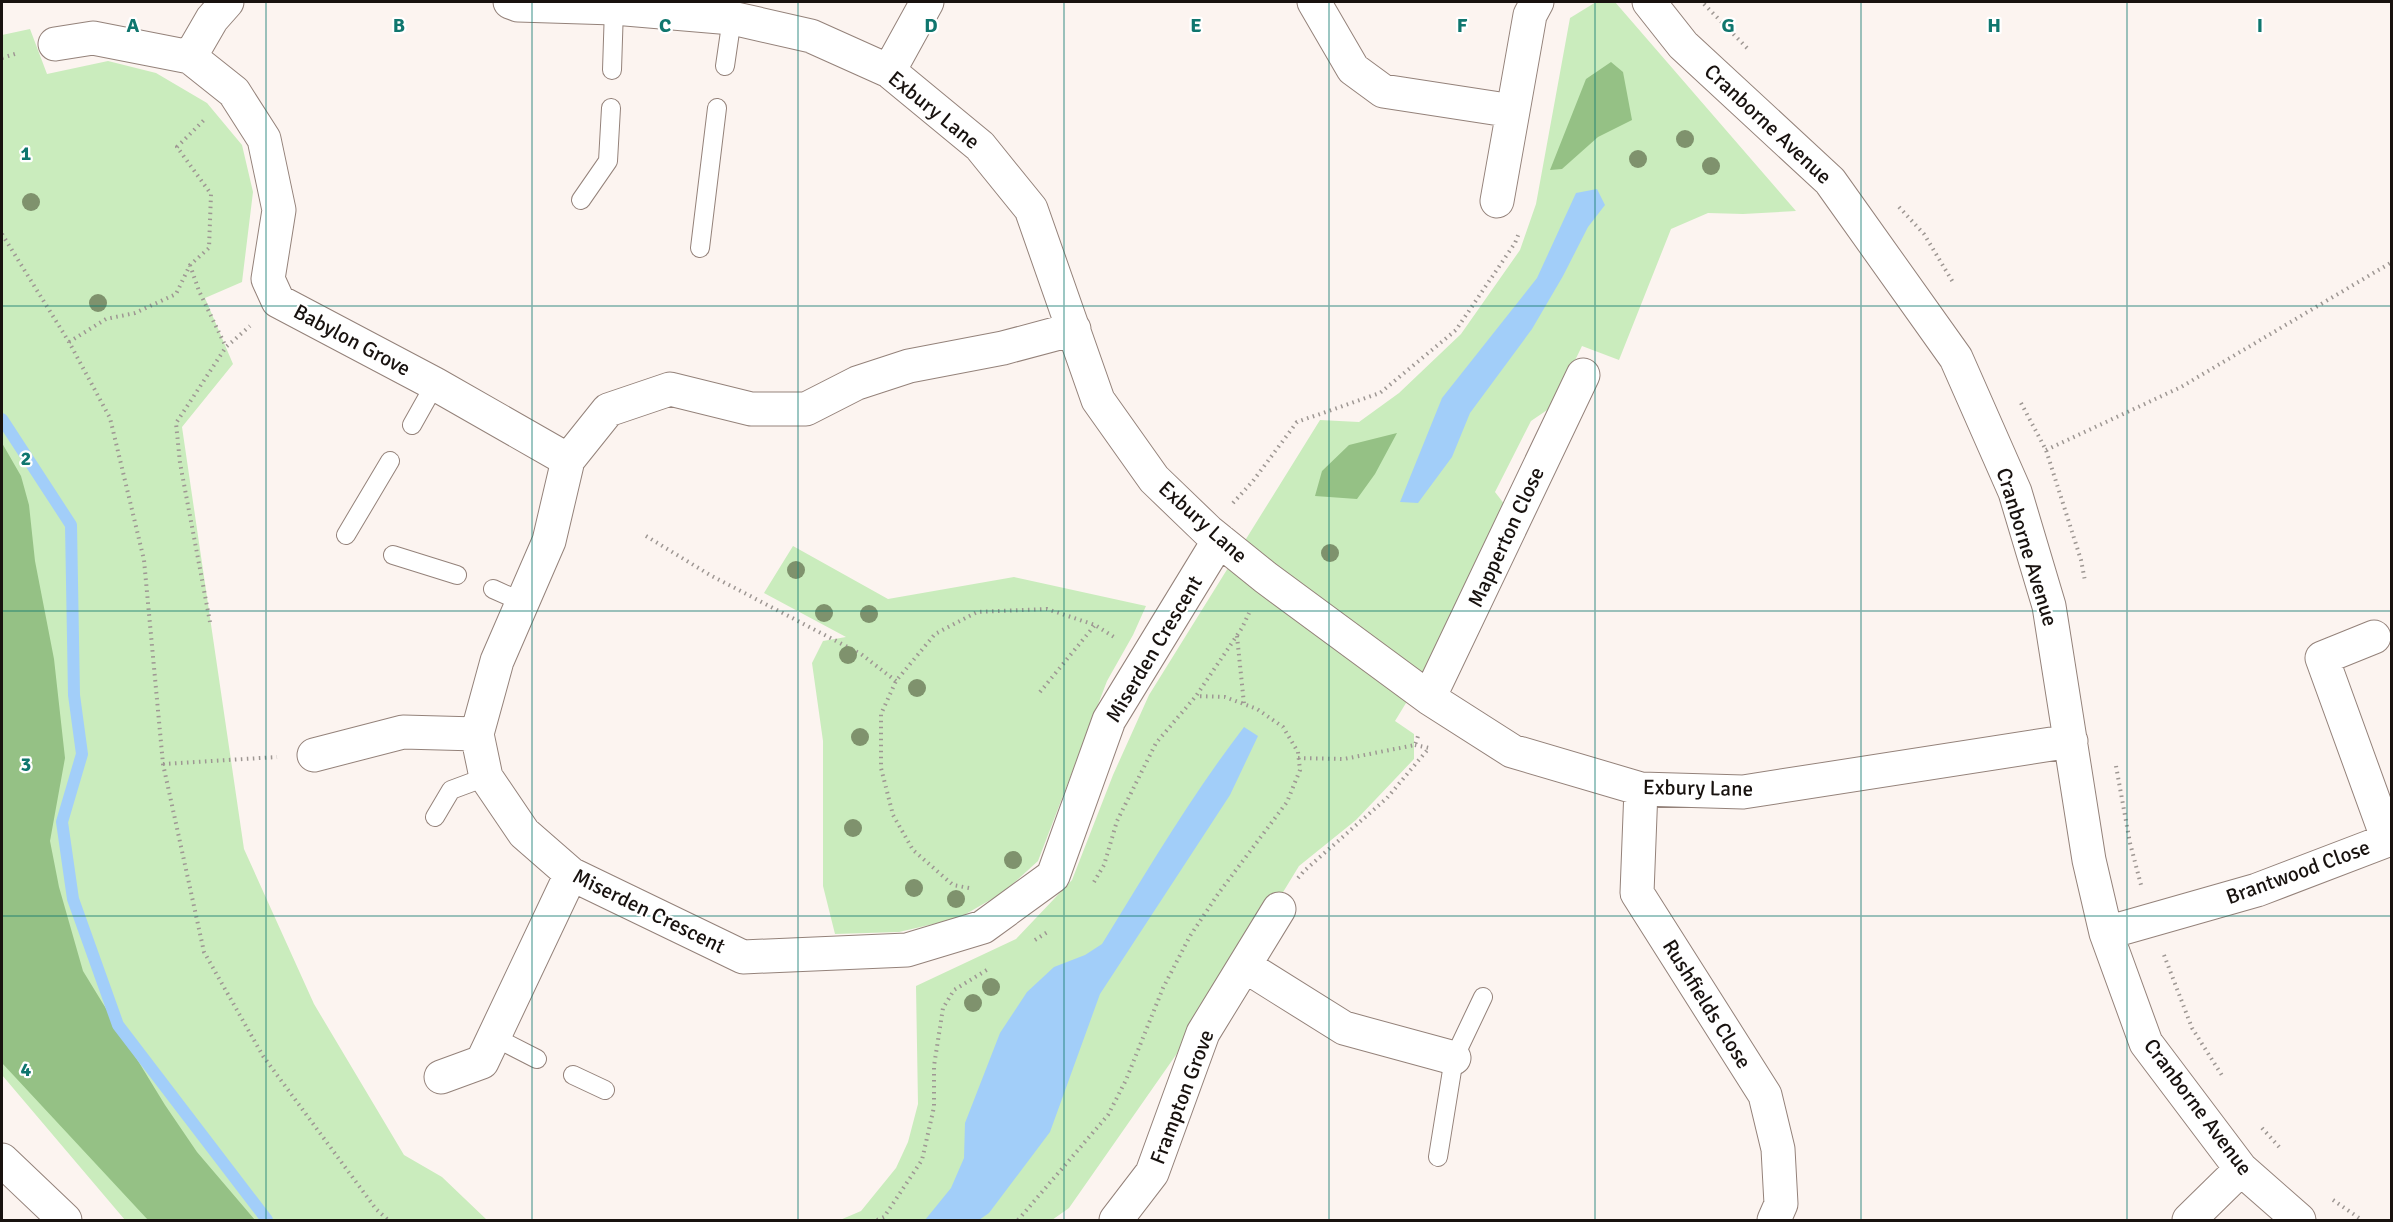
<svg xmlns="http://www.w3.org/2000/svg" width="2393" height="1222" font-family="Signika,sans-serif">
  <rect width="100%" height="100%" fill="#fcf4f0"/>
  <path fill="#caecbd" d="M1596,2H1615L1796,211L1743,214L1708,213L1671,229L1619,360L1582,346L1553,406L1531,421L1495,492L1505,505L1428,667L1395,721L1414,734V759L1356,820L1299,866L1236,969L1069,1208L1052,1220H840L861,1211L896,1168L908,1142L918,1104L916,986L1016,939L1072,880L1113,775L1149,695L1320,420L1359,422L1399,393L1461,334L1520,250L1536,204L1570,18Z
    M30,29L47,74L108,61L156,73L207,103L242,145L253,192L242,282L205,298L233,364L182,427L244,849L314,1004L404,1155L442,1177L487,1220H125L2,1075V35Z
    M793,546L888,599L1014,577L1146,606L1133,635L1107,681L1038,861L1004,892L959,918L899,932L835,934L823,886V741L812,663L823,641L846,637L764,593Z"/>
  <path fill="#95c185" d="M1611,62L1623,72L1632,120L1598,137L1562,169L1550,170L1586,79Z
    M1397,433L1375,474L1357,499L1315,496L1322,471L1349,445Z
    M2,443L21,476L29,505L35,561L54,659L65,758L50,841L59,887L83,971L165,1105L197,1152L255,1220H148L2,1063Z"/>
  <path fill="#a2cef9" d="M1597,189L1605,205L1588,227L1563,276L1532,329L1470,413L1452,457L1418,503L1400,502L1442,398L1537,278L1576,193Z
    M1244,727L1258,736L1230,795L1100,994L1050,1132L989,1213L979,1220H925L951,1188L964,1158L965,1123L1000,1033L1027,992L1054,967L1085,955L1102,944C1147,871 1191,796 1244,727Z"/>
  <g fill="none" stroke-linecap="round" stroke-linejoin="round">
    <path stroke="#a2cef9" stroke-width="12" d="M2,419L71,525L74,695L82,754L62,822L73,899L118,1025L267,1220"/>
    <defs>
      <path id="service" d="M725,66L732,18
        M612,70L614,8
        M581,200L608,161L611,108
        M700,248L717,108
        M412,425L435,384
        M346,535L390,461
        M393,555L457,575
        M493,589L522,602
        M435,817L451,790L486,777
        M494,1037L537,1059
        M573,1075L605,1090
        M1438,1157L1454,1058L1483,997"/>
      <path id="minor" d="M510,2L518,5L614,8L732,18L811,36L889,71L980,146L1031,209L1098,400L1154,479L1208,531L1265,577L1429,698L1512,751L1641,789L1743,792L2071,741
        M1314,2L1353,69L1383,91L1513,111L1530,15L1537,2
        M1649,2L1683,45L1830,181L1956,358L2015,492L2049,606L2089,860L2106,933L2146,1043L2241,1169L2299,1220
        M55,44L93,38L190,57L234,92L264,139L279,210L268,279L278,301L435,384L568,460
        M190,57L212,19L227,2
        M889,71L927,2
        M1497,201L1513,111
        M1074,329L1003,348L909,366L857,383L806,409H751L670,389L608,410L568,460L549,541L497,661L477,734L486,777L524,833L571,874L743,957L907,950L983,927L1053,876L1109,720L1219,540
        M1429,698L1583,375
        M314,755L403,732L477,734
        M1641,789L1637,893L1765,1095L1778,1149L1781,1204L1774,1220
        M2106,933L2257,890L2388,840L2322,658L2374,637
        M1245,966L1344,1028L1454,1058
        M441,1077L482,1062L571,874
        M1116,1220L1152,1173L1203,1033L1279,909
        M2189,1220L2241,1169"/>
      <path id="tertiary" d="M2,1160L65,1220"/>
    </defs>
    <use href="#service" stroke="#94827a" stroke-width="20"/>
    <use href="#minor" stroke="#94827a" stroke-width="35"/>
    <use href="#tertiary" stroke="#94827a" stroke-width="35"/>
    <path stroke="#9e9793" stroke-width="4" stroke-dasharray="1.5 4.5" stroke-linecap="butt" d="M1704,4L1747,48
      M2,58L18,53
      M1899,207L1924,234L1954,284
      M2,234L69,342L110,418L144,560L163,764L204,952L263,1056L376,1209L388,1220
      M190,265L199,291L226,347
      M69,342L106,319L135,313L176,294L190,265L209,248L211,194L177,147L205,119
      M2021,403L2046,450L2081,560L2085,581
      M2046,450L2181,387L2392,262
      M1233,503L1253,481L1297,422L1380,393L1456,330L1515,243L1519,233
      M646,536L710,575L861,654L896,681
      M210,622L180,463L176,423L226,347L250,326
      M1237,636L1244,704
      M1040,692L1095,625
      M1298,758L1344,759L1415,745L1418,736
      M163,764L277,757
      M2116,766L2130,843L2141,885
      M1298,878L1304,871L1387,798L1429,748L1415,745
      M1094,882L1104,865L1117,821L1156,743L1196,696L1242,628L1249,613
      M969,888L953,885L913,850L893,815L881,768V714L896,681L935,634L977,612L1047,609L1095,625L1114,637
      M1035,940L1049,931
      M2164,955L2192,1028L2223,1077
      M2262,1128L2281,1149
      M2333,1200L2362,1220
      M877,1220L884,1217L922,1160L934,1107V1066L943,1008L954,990L990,968
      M1018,1220L1108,1115L1126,1080L1163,988L1190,936L1218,894L1287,802L1300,770L1298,752L1283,727L1257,709L1225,697L1196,696"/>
    <use href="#service" stroke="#fff" stroke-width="18"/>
    <use href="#minor" stroke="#fff" stroke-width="33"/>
    <use href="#tertiary" stroke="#fff" stroke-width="33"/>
  </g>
  <g fill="#7f926d">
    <circle cx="1685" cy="139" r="9"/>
    <circle cx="1638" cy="159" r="9"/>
    <circle cx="1711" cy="166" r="9"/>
    <circle cx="31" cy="202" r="9"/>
    <circle cx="98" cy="303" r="9"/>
    <circle cx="1330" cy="553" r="9"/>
    <circle cx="796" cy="570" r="9"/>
    <circle cx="824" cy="613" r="9"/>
    <circle cx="869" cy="614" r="9"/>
    <circle cx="848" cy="655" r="9"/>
    <circle cx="917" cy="688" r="9"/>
    <circle cx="860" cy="737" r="9"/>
    <circle cx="853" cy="828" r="9"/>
    <circle cx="1013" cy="860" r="9"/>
    <circle cx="914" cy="888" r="9"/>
    <circle cx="956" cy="899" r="9"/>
    <circle cx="991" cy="987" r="9"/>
    <circle cx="973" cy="1003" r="9"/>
  </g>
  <path fill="none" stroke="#0f766e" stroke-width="1.5" stroke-opacity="0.55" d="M266,2V1220M532,2V1220M798,2V1220M1064,2V1220M1329,2V1220M1595,2V1220M1861,2V1220M2127,2V1220M2,306H2392M2,611H2392M2,916H2392"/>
  <g text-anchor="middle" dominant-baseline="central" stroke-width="4.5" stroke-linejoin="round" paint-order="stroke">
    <g font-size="21" fill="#18120f" stroke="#fff">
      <text transform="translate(934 110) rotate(39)">Exbury Lane</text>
      <text transform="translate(1768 124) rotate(43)">Cranborne Avenue</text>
      <text transform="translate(352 340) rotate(28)">Babylon Grove</text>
      <text transform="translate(1203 522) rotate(42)">Exbury Lane</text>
      <text transform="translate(1506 537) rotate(-65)">Mapperton Close</text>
      <text transform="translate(2027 547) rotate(73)">Cranborne Avenue</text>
      <text transform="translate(1154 649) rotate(-59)">Miserden Crescent</text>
      <text transform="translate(1698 788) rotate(1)">Exbury Lane</text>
      <text transform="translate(2298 872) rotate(-20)">Brantwood Close</text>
      <text transform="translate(649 911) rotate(26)">Miserden Crescent</text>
      <text transform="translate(1707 1004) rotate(58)">Rushfields Close</text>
      <text transform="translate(1182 1097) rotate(-69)">Frampton Grove</text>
      <text transform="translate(2198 1107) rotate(53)">Cranborne Avenue</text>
    </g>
  </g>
  <g font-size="20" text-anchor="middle" font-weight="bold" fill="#0f766e" stroke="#fff" stroke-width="4.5" stroke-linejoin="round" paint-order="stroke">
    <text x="133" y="32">A</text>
    <text x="399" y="32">B</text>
    <text x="665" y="32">C</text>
    <text x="931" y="32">D</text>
    <text x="1196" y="32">E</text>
    <text x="1462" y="32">F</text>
    <text x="1728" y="32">G</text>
    <text x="1994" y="32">H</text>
    <text x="2260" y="32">I</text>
    <text x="26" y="160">1</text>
    <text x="26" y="465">2</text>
    <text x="26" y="771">3</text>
    <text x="26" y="1076">4</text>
  </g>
  <rect width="2393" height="1222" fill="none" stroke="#18120f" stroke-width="6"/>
</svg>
